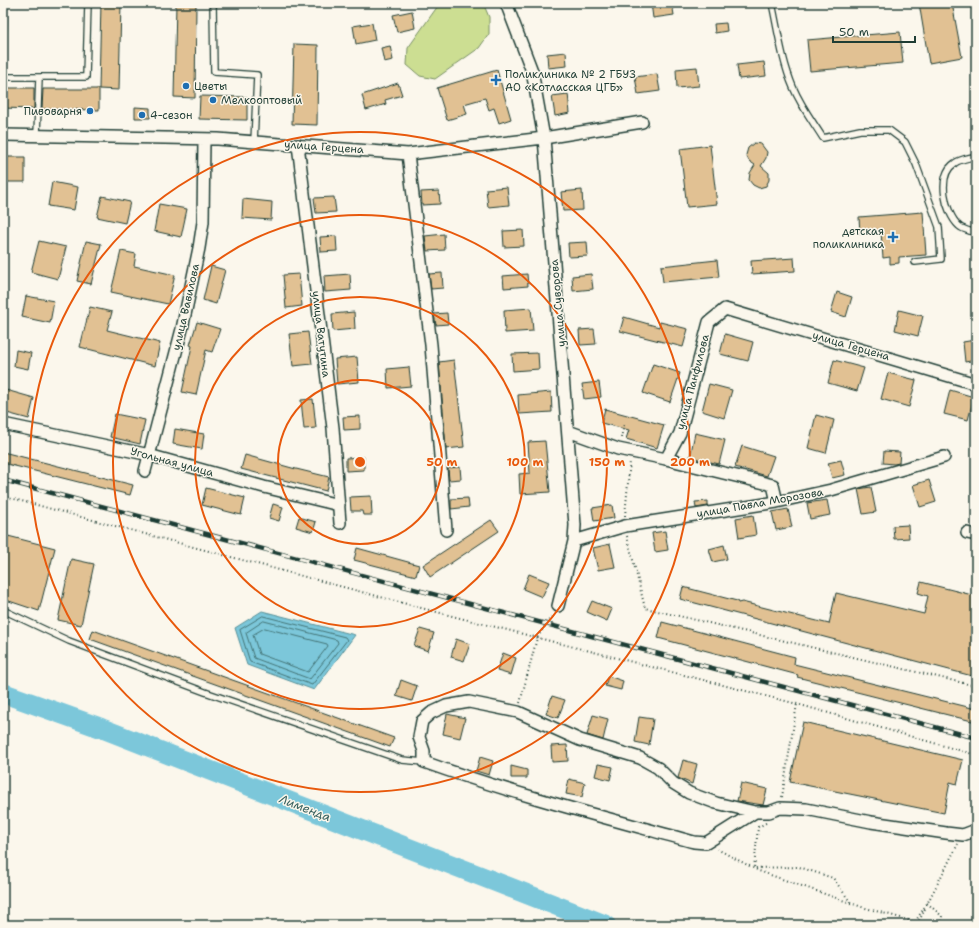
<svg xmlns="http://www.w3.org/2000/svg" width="979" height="928" font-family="'Shantell Sans',sans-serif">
  <rect width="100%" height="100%" fill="#fbf7ec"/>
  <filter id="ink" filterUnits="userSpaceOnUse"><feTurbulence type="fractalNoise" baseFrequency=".025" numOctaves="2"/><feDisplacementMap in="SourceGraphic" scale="8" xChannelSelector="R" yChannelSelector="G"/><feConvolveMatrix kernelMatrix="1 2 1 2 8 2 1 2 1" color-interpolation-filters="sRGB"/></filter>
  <g filter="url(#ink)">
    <path fill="#ccde92" stroke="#768e63" d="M440,3H483L489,17V34L479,48L435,79L420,76L407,65L408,48Z"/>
    <path fill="#7bc7da" stroke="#569098" d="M262,611L355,635L314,690L247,665L235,628Z"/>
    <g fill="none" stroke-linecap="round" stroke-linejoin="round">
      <path stroke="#447476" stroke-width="1" d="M263,616L345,637L347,640L312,685L250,662L240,630Z
        M264,621L337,640L338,643L310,679L254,658L246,633Z
        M265,628L327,644L328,646L308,672L259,654L253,635Z"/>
      <path stroke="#7bc7da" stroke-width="20" d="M3,693L101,728L606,925"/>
    </g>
    <path fill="#e1c193" stroke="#1f3d34" d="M101,3H121L119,90L99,89Z
      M176,3H196L195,98L174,97Z
      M651,3H672L674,15L653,18Z
      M919,3H952L962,57L929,63Z
      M412,11L415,28L397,32L393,15Z
      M372,23L375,40L356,44L353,26Z
      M726,23L727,31L715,33L714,24Z
      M900,32L903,63L810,71L807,40Z
      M294,44L318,45L317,125L292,124Z
      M390,46L393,60L384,62L381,48Z
      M566,52L567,66L548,68L547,54Z
      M764,62L766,76L739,79L737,65Z
      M697,67L699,86L677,88L676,69Z
      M497,70L511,119L499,123L494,108L489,110L485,98L464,104L467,114L447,120L437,88Z
      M657,74L660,91L638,94L635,77Z
      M398,83L402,95L385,100L386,104L366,110L362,95Z
      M3,88H34V109L3,108Z
      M43,89H99V110L42,109Z
      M568,94L570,113L555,116L552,96Z
      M200,96L247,97V120L199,119Z
      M135,107L150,108V118H135Z
      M754,143L761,144L767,152L766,158L761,166L769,173V180L766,186L759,188L753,185L749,180L750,173L755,165L749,161L746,155L748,148Z
      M710,145L717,204L687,207L680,149Z
      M3,157H25V182H3Z
      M52,182L78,187L74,210L48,206Z
      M507,187L509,205L488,207L486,189Z
      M582,190L583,210L563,211L561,192Z
      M439,191L440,204L422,205L421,192Z
      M102,196L130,202L125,223L97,217Z
      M334,197L336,212L316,213L314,198Z
      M243,199L272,202L271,220L242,218Z
      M159,204L187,209L181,237L154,231Z
      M923,212L926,255L899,257V263L890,264V257L883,258L881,232L860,234L859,217Z
      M523,230L524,246L504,247L503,231Z
      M444,234L445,250L427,251L425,236Z
      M336,236L337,251L321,252L320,237Z
      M39,241L66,247L58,279L31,272Z
      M86,241L101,244L91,284L77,281Z
      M587,242L588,256L569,257L568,243Z
      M121,251L136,254L134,266L175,275L168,304L111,292Z
      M794,258L795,271L752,274L751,261Z
      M717,260L719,277L663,282L661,266Z
      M211,266L225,270L216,304L203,300Z
      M442,273L443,288L431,289L429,274Z
      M299,274L302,306L286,308L283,275Z
      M350,274L351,290L325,292L324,276Z
      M527,274L528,286L504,288L503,276Z
      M591,274L593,289L573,291L572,276Z
      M837,292L852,297L846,317L831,312Z
      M26,296L54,301L50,323L22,317Z
      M90,307L112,312L107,330L160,343L155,366L80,347Z
      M531,308L533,331L505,333L504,310Z
      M899,310L923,316L918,336L895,330Z
      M354,312L355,329L333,331L332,314Z
      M447,313L448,324L436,325L434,314Z
      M624,317L659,327L660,322L688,329L683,347L620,331Z
      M197,322L220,329L212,352L206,350L196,395L182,392L192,346L190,345Z
      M594,329L596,344L580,345L579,330Z
      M308,332L312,364L293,366L289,334Z
      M725,334L753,342L748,361L720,354Z
      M975,340L976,360L965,362L963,342Z
      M16,350L31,353L28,369L14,366Z
      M538,353L539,369L513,371L512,354Z
      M357,357L359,382L337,384L335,359Z
      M454,360L464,447L446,449L439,362Z
      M834,360L864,368L857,391L828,383Z
      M653,364L680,373L670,402L643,393Z
      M409,367L411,386L388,388L387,369Z
      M888,373L916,380L909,407L881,399Z
      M599,382L601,397L584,399L582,384Z
      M709,384L732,390L724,418L702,411Z
      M6,390L34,398L29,419L3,412Z
      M950,390L974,397L968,420L944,414Z
      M551,392L552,412L519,414L518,395Z
      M313,399L316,428L304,429L301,400Z
      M605,409L664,425L657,448L626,439L629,430L601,423Z
      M115,414L145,420L140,444L110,437Z
      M816,415L834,420L826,453L808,448Z
      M360,416V429L344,430L343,417Z
      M175,429L204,434L202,449L173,444Z
      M695,433L725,440L719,464L690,457Z
      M545,441L550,492L520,494L519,474L530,473L528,442Z
      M742,446L774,456L767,476L735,467Z
      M884,451L900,452L899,463L894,464L883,463Z
      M3,452L133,485L130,495L3,463Z
      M245,455L292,468L329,477L326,491L241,469Z
      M364,457V470L346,471V458Z
      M841,460L845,475L832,478L828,463Z
      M460,467L461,479L449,480L448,468Z
      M929,480L936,502L920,507L913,485Z
      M871,487L876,512L863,514L858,489Z
      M206,488L245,498L241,515L202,505Z
      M371,496L372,515H363L362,511H351L350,497Z
      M468,498L469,507L451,509V499Z
      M827,500L830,515L810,519L807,503Z
      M708,501V506L696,508L695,502Z
      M273,504L283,507L279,521L269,518Z
      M612,505L614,518L594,521L592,508Z
      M788,509L792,527L776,530L772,512Z
      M753,515L756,535L739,538L736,518Z
      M299,517L316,522L313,532L296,527Z
      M491,520L499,531L430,577L423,565Z
      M908,525L909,538L894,539L893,526Z
      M665,531L668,550L655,552L652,533Z
      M8,536L55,548L39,611L3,599V558Z
      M610,544L615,567L598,570L593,548Z
      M724,545L727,559L713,562L709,549Z
      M357,548L419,565L416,576L354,560Z
      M71,559L94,564L81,625L58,620Z
      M529,574L549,582L542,597L523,589Z
      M921,582L976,596V677L680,599L683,587L737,601L738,603L742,602L829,624L836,593L924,614L928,596L918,593Z
      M592,601L612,609L607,621L587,612Z
      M662,622L795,657L794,664L976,709V722L797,677L798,675L658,638Z
      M420,629L434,633L428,651L414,646Z
      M93,630L394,738L390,747L90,639Z
      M456,639L470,644L464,661L451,657Z
      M503,653L516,658L511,675L497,671Z
      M608,676L623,681L621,690L605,686Z
      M401,680L417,686L412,701L396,696Z
      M552,696L565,700L558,718L546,714Z
      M447,714L465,718L460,738L443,734Z
      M593,715L608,719L603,740L587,735Z
      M639,717L653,719L649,745L635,742Z
      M803,722L963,760L957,784L950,782L944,813L790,782Z
      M567,745L568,761L552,762L551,746Z
      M480,757L493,761L489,775L476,771Z
      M683,760L697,764L692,784L678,778Z
      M598,764L613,767L610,780L595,776Z
      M511,766L527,770V778H511Z
      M569,779L585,783L582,797L566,794Z
      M741,783L767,789L763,805L737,801Z"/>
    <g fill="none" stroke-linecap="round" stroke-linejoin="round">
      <defs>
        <path id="lane" d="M213,3L214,72L257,75L254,142
          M772,3C778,31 782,61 793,87C801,106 813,122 823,138L860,130H889L905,142L916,164L939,227L941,259L915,262
          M3,33L4,3
          M3,77H39L37,135
          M39,77H86L88,3
          M976,156C970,158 960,159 955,163C936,175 945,213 959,226C963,230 971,231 976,233
          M3,610L69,641L205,692L402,760L424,762"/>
        <path id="street" d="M506,3L532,71L544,138L575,525L574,541L558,606
          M3,135L218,139L408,154L544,138L642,122
          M298,145L333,428L340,523
          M408,154L431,345L446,530
          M3,424L145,454L264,487L339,505
          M568,431L618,449L666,459L773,485L777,502
          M666,459L680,433L709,322L725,309L976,384
          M145,471L182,329L199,248L203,222L204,139
          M967,533L976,535
          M574,541L625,526L777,502L831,490L944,457
          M755,812L706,843L694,842C603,817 513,794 424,762V751L419,737L422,721L431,713L446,706L469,702L518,712L580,740L640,758L658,768L673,783L689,793L716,803L755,812H769L780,808L806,809L871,822L946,833L963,835L976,830"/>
      </defs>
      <use href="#lane" stroke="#1f3d34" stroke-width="8"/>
      <use href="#street" stroke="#1f3d34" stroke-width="14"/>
      <path stroke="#1f3d34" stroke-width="2" stroke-dasharray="1 3" stroke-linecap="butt" d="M621,438L624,424
        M3,496L429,610L797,704L976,755
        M625,516L630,461
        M627,536L645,608L976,686
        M520,703L537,638L553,614
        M782,797L797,704
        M766,823L758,827L754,868L799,867L833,878L851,903
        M717,849L759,871L862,907L915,922L928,902L958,844
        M927,903L942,916L941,925
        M925,909L918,923L927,925"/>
      <use href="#lane" stroke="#fbf7ec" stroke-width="5.5"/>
      <use href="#street" stroke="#fbf7ec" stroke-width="11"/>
      <defs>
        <path id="rail" d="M3,480L976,738"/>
      </defs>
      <use href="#rail" stroke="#1f3d34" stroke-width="4.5"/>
      <use href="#rail" stroke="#fbf7ec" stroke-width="3" stroke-dasharray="9" stroke-linecap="butt"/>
    </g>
  </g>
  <g fill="none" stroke="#e8590c" stroke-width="2">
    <circle cx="360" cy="462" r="82"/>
    <circle cx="360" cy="462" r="165"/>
    <circle cx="360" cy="462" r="247"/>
    <circle cx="360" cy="462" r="330"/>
  </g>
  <g fill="#1f6fb2" stroke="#fbf7ec" stroke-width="1.5">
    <path d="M494 74h4v4h4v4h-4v4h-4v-4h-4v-4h4z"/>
    <circle cx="186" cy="86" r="4"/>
    <circle cx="213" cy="100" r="4"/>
    <circle cx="90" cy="111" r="4"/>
    <circle cx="142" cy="115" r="4"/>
    <path d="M891 231h4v4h4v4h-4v4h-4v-4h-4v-4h4z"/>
  </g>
  <g text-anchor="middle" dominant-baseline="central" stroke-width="3" stroke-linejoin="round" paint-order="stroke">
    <g font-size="11" fill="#1f3d34" stroke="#fbf7ec" text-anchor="start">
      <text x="505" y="74">Поликлиника № 2 ГБУЗ<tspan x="505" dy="13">АО «Котласская ЦГБ»</tspan></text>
      <text x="194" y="86">Цветы</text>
      <text x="221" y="100">Мелкооптовый</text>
      <text x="82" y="111" text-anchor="end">Пивоварня</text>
      <text x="150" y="115">4-сезон</text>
      <text x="884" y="231" text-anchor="end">детская<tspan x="884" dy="13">поликлиника</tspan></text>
    </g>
    <g font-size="11" fill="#1f3d34" stroke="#fbf7ec">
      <text transform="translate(324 147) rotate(4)">улица Герцена</text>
      <text transform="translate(558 303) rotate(-95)">улица Суворова</text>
      <text transform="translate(186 307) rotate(-77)">улица Вавилова</text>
      <text transform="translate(321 334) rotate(83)">улица Ватутина</text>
      <text transform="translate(851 346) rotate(16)">улица Герцена</text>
      <text transform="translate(693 382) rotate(-75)">улица Панфилова</text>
      <text transform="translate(172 462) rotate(15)">Угольная улица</text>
      <text transform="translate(760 503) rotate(-10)">улица Павла Морозова</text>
    </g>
    <g font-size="12" font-style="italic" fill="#36605e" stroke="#fbf7ec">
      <text transform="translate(305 808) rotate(21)">Лименда</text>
    </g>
  </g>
  <circle cx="360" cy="462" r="6" fill="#e8590c" stroke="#fbf7ec" stroke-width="2"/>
  <g font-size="12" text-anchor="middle" font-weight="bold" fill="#e8590c" stroke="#fbf7ec" stroke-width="3" stroke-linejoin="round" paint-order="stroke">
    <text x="442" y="466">50 m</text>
    <text x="525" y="466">100 m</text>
    <text x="607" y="466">150 m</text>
    <text x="690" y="466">200 m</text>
  </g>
  <rect width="979" height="928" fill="none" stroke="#fbf7ec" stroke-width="16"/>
  <rect x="8" y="8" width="963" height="912" fill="none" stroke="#1f3d34" stroke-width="1.5" filter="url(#ink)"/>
  <path d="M833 36v6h82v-6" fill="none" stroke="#1f3d34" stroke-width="2"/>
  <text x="839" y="36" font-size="12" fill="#1f3d34" stroke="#fbf7ec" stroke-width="3" paint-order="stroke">50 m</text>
</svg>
